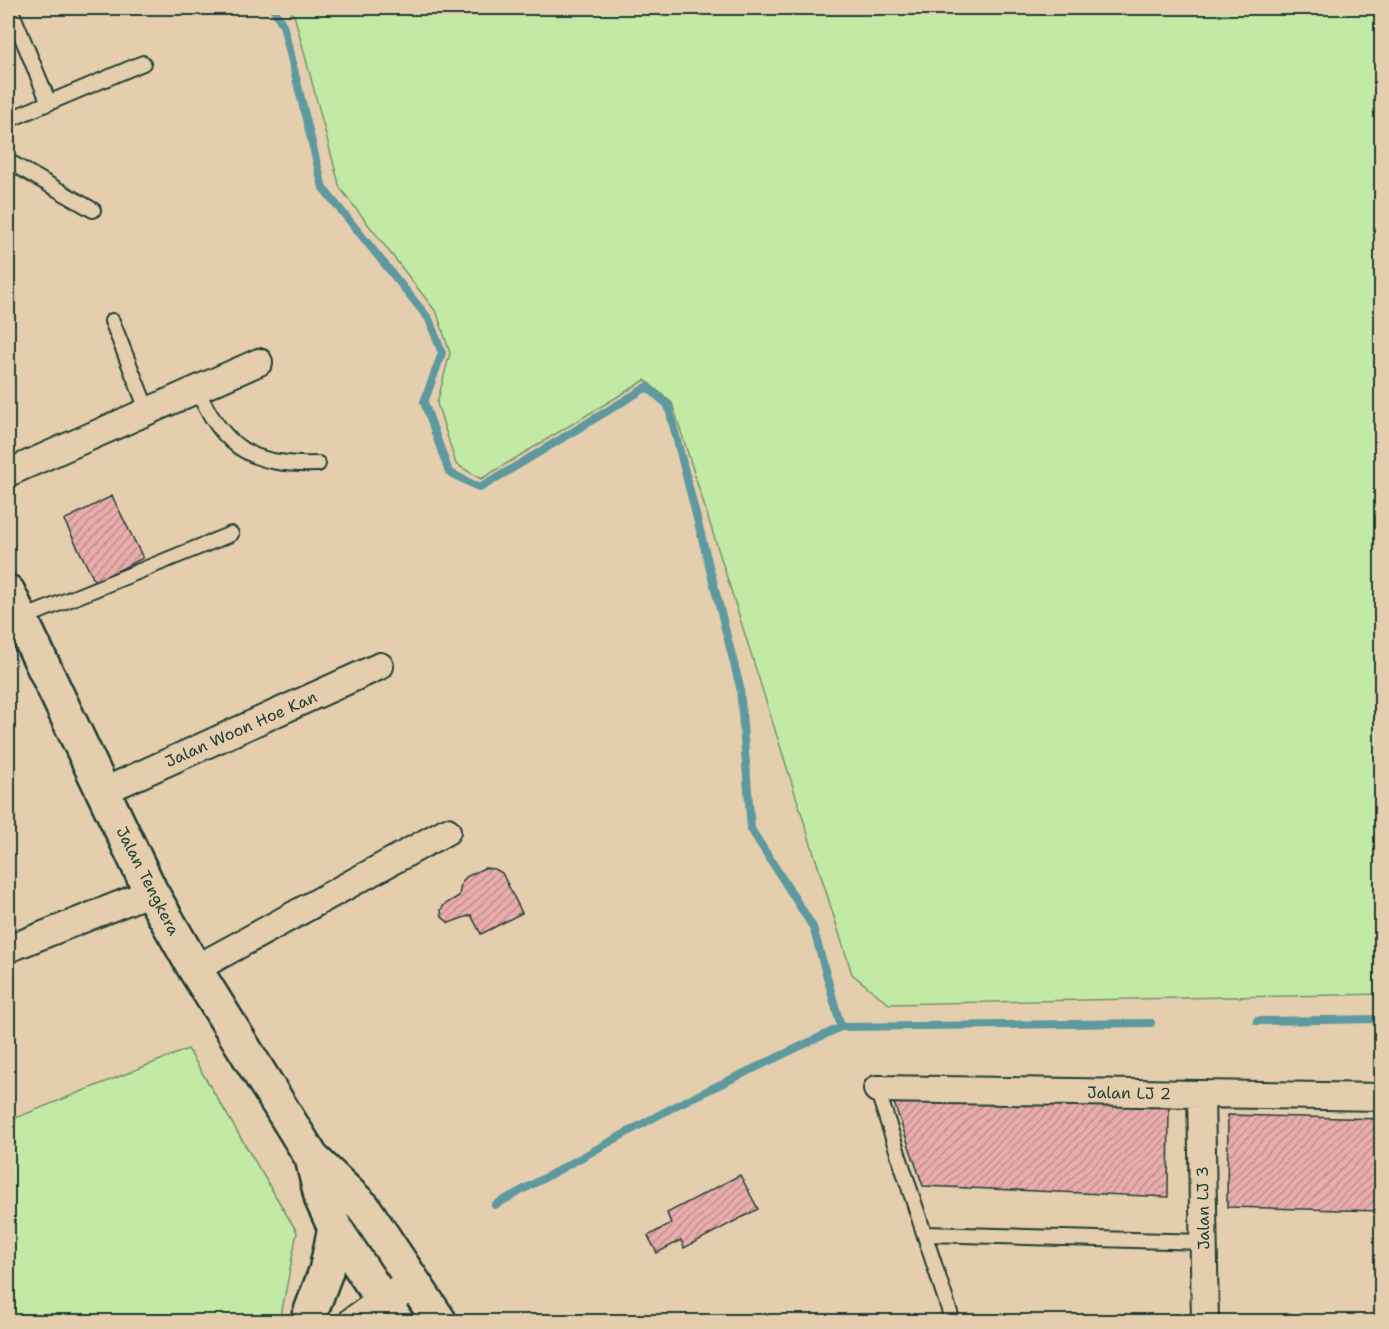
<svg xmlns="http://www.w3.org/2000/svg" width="1389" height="1329" font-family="'Shantell Sans',sans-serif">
  <defs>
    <pattern id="building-hatch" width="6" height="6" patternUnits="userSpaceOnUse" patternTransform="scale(1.5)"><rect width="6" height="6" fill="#e9adac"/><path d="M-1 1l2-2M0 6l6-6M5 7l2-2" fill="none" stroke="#bc8e8d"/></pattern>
  </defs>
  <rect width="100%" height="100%" fill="#e5ceae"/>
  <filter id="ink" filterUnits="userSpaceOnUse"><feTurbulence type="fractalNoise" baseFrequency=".0167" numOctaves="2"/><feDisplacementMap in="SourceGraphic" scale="12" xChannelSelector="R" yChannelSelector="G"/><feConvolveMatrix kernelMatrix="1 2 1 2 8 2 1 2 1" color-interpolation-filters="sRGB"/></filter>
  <g filter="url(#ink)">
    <path fill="#c3eaa5" stroke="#71946c" stroke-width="1.5" d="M289,8H1381V994L889,1004L852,974L672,403L645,380L481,479L456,464L437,403L450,353L437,313L340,188L295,18Z
      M188,1049L297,1232L280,1321H8V1121Z"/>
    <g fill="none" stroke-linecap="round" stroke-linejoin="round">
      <path stroke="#5d999e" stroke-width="8" d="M273,8L283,25L323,188L429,319L442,353L424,402L449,472L480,488L647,387L668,405L740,687L751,829L813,927L841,1027
        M1257,1021L1382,1019
        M495,1205L677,1105L841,1027L1151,1023"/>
    </g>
    <path fill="url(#building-hatch)" stroke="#1f3d34" stroke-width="1.5" d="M112,496L143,558L95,582L64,520Z
      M484,868L495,869L502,873L522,913L481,934L471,915L449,923L442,917L441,910L444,905L459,896L461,884L466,877Z
      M894,1103L1169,1105L1168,1197L923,1186Z
      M1228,1115L1382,1119V1211L1227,1207Z
      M740,1175L758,1209L684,1248L681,1240L657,1253L648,1236L671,1223L667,1213Z"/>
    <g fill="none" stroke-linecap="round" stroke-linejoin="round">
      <defs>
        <path id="service" d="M10,8L49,103
          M8,120L143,63
          M8,161L93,210
          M112,321L148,412
          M197,390C225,449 252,466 318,464
          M21,619L231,534
          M877,1089L953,1322
          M926,1234L1204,1242"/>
        <path id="minor" d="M8,473L259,362
          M102,792L380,666
          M8,949L151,892
          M195,969L447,831
          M877,1089L1382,1097
          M1201,1094L1205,1322"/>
        <path id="tertiary" d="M355,1322L413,1282"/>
        <path id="secondary" d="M8,592L151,892L195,969L312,1158L364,1208L440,1322
          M312,1158L322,1200L335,1228L397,1322
          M307,1322L326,1271L335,1228"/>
      </defs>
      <use href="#service" stroke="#1f3d34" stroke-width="18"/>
      <use href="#minor" stroke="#1f3d34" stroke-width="30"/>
      <use href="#tertiary" stroke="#1f3d34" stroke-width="36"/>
      <use href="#secondary" stroke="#1f3d34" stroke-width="38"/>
      <use href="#service" stroke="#e5ceae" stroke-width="14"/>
      <use href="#minor" stroke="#e5ceae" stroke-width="26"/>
      <use href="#tertiary" stroke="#e5ceae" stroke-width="32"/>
      <use href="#secondary" stroke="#e5ceae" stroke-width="33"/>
    </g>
  </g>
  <g text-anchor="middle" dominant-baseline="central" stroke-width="4.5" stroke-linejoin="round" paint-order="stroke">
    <g font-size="16" fill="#1f3d34" stroke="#e5ceae">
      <text transform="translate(241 729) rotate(-24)">Jalan Woon Hoe Kan</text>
      <text transform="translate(148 881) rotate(63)">Jalan Tengkera</text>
      <text transform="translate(1129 1093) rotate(1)">Jalan LJ 2</text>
      <text transform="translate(1203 1208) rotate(-91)">Jalan LJ 3</text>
    </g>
  </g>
  <rect width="1389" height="1329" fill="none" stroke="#e5ceae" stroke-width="30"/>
  <rect x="15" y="15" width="1359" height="1299" fill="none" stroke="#1f3d34" stroke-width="2" filter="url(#ink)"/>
</svg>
